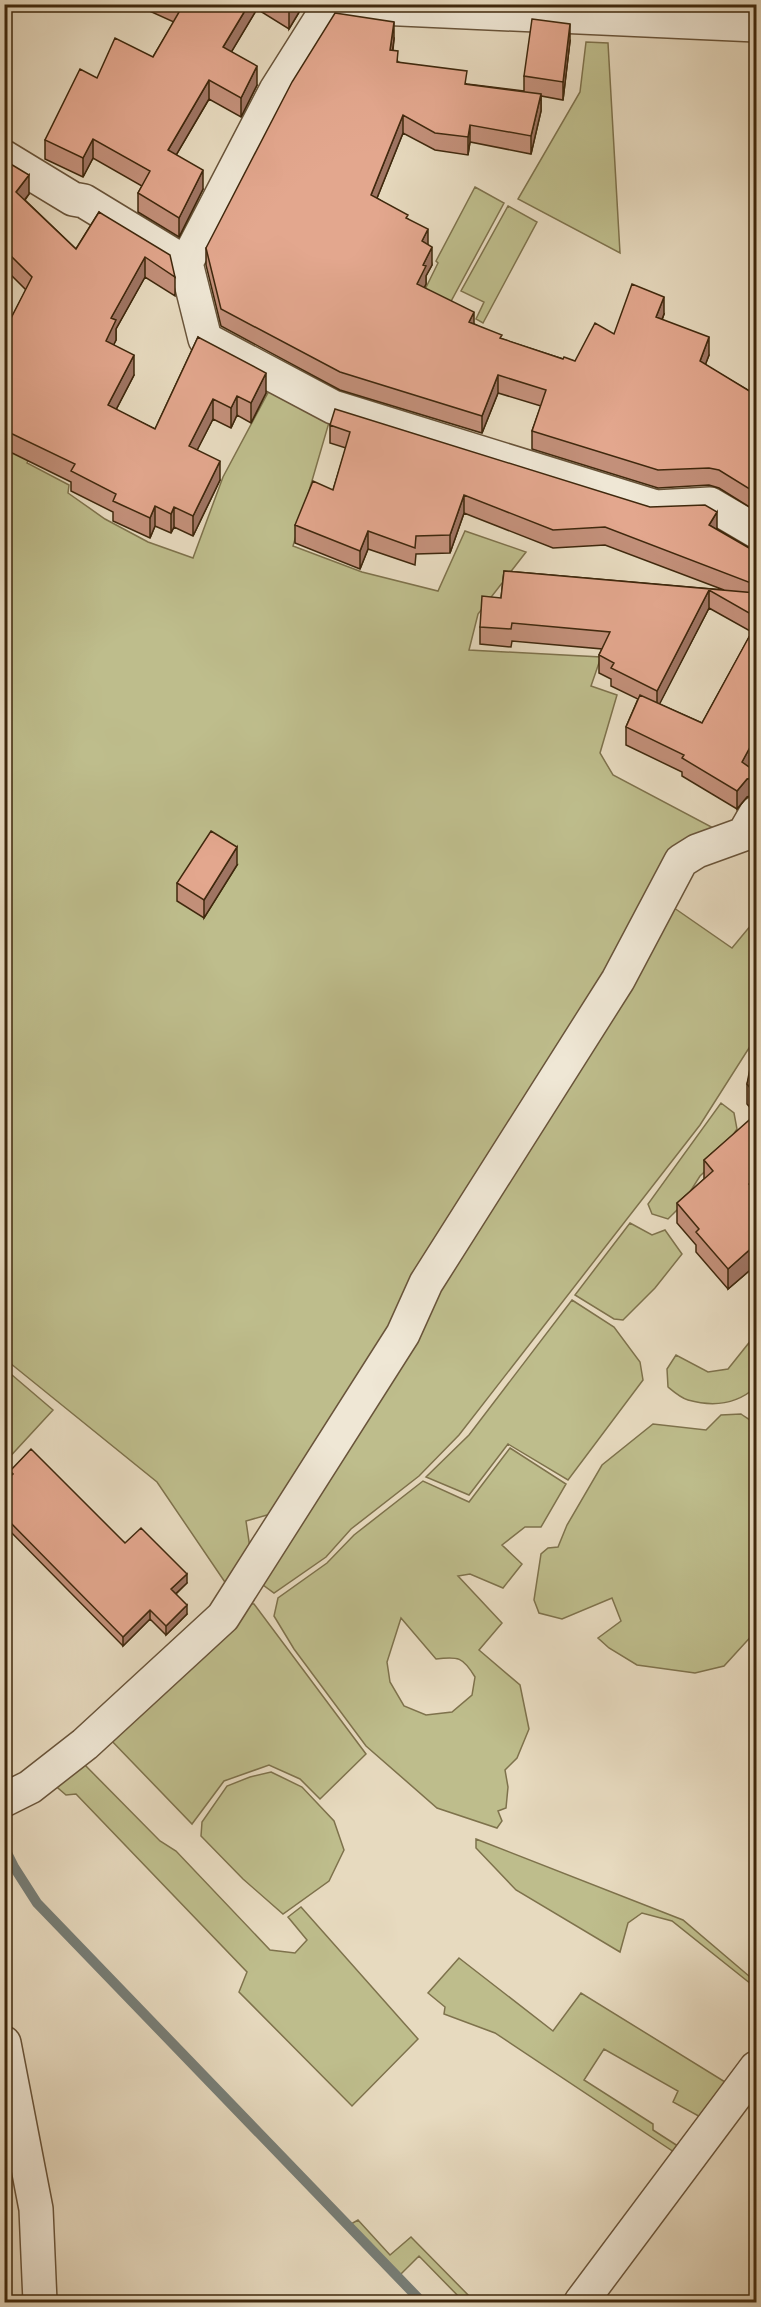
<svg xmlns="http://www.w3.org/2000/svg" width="761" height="2307" font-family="'Sorts Mill Goudy',serif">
  <rect width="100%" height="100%" fill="#e7dabf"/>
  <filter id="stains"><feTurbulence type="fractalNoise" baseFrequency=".00333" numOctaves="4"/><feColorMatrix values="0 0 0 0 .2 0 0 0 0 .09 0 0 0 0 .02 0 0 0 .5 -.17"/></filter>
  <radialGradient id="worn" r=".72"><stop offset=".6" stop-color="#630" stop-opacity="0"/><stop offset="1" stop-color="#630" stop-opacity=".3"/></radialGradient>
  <path fill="#bebd8c" stroke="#7e724c" stroke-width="1.5" fill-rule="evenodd" d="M586,42L608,43L620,253L518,199L580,92Z
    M475,187L504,203L435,331L411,318L438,263L436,261Z
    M508,206L537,222L483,323L476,319L484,302L461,291Z
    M270,389L330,419L293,546L362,572L438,591L465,531L526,552L478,614L469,650L601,657L591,686L617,695L600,753L613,775L719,831L610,973L274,1513L246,1521L251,1555L231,1591L157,1482L5,1359L4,454L10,456L16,448L31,454L27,463L69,485L68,493L105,519L148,542L193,558L223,477Z
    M667,903L732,948L756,919V1037L700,1125L459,1435L419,1476L351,1529L326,1557L274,1593L259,1582Z
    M721,1103L734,1113L737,1129L716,1161L700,1176L681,1206L668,1219L652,1214L648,1204Z
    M630,1223L652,1235L665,1230L682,1254L655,1288L623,1320L614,1319L575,1295Z
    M572,1300L614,1327L640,1362L643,1380L568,1480L508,1444L469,1495L426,1477L469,1435Z
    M756,1334V1387C737,1404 713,1407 688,1400C681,1398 674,1392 668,1387L667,1369L676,1355L708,1372L728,1369Z
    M5,1369L53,1410L5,1462H4Z
    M741,1414C745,1417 750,1419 753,1423C761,1430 755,1456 752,1466L756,1471V1631L724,1666L695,1673L637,1665L609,1648L598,1638L621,1621L612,1598L562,1619L539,1613L534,1600L541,1554L548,1548L558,1547L567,1525L602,1465L653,1424L706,1430L721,1415Z
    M510,1448L566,1484L541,1527H525L502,1545L522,1564L503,1588L470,1574L458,1576L502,1623L479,1650L520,1685L529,1729L517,1758L505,1770L508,1787L506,1808L498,1811L502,1821L497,1828L437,1808L366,1746L294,1649L274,1616L278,1598L327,1563L354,1535L423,1481L469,1502ZM401,1618L436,1659C458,1656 463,1657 475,1677L472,1695L452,1712L426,1715L404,1706L390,1682L387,1662Z
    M243,1603L254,1604L366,1754L320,1799L300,1779L269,1765L224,1781L192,1824L107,1736Z
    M79,1759L160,1841L176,1851L270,1950L295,1953L307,1940L288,1917L301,1907L418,2039L352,2106L239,1992L247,1972L76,1794L66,1795L51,1782Z
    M271,1772L302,1787L334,1821L344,1850L329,1881L283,1914L243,1879L201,1836L202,1822L227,1786L250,1777Z
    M476,1839L683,1920L756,1982V1988L672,1921L642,1913L628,1923L620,1952L516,1890L476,1848Z
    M459,1958L553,2031L581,1993L730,2085L704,2119L673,2102L678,2091L604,2049L584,2080L653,2124V2130L684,2150L674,2152L495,2033L444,2014L445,2007L428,1993Z
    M358,2220L390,2255L411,2237L475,2302H464L419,2256L400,2275L351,2224Z"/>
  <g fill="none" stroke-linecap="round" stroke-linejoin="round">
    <path stroke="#777e77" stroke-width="10" d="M4,1847L14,1867L37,1903L422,2302"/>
    <defs>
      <path id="street" d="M325,4L322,17L276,90L186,263L205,339L333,407L656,507L710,504L756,531
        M345,4L357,7L756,25
        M4,157L73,199L84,201L186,263
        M4,1800L30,1787L85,1744L223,1617L403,1334L426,1283L618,980L681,861L697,851L744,834L756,813
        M4,2043L36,2209L40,2302
        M581,2302L756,2068"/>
    </defs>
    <use href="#street" stroke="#69543a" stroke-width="36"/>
    <use href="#street" stroke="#efe7d5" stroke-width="33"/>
  </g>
  <path fill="#c3907a" stroke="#3f280d" stroke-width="1.5" fill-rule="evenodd" d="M134,4H304L289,29L257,9L231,52L257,85L241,117L209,99L176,155L203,189L179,237L138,212V193L142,186L93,158L83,177L45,159V140L97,78L153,57L174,22Z
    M394,39L393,50L398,62L467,84L524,91V76L570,41L563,100L541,96V111L531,154L470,142L468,155L435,150L403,133L377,198L408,219L428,245L432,265L426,276V284L424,288L474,324L502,339L563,359L575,361L614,334L664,314L662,320L709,355L705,365L756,395V511L719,488L709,485L658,488L532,449V431L541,406L498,393L482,433L340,390L221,326L206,265V248Z
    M4,160L29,194L25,200L76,249L99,212L175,277V296L145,277L116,329V340L113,345L134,375L116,410L155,429L198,337L266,393L251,423L237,415L231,428L213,419L197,450L220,480L193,536L174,527L171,533L155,526L150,538L113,521V512L71,491V482L4,449V332L26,290L4,268Z
    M330,425L717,529L756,552V754L749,767L756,794L747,797L737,809L682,776V772L626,745V727L638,699L611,686V679L599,673V655L602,649L512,641L511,647L480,644V627L501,598L504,571L724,590L605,545L553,548L464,513L450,553L416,554L415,565L368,549L360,569L295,543V525L333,490L346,448L330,443ZM709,608L752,632L702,723L659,704Z
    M237,865L204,918L177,901V883Z
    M756,1053V1265L728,1289L696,1252V1245L677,1223V1203L704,1179V1160L756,1115L747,1104V1084Z
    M10,1471L125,1543L187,1583L176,1594L187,1614L166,1635L150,1619L123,1646L4,1525V1482L10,1476Z"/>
  <path fill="#9f7563" stroke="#3f280d" stroke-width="1.5" d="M249,4H257V9L223,66V47Z
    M292,4H304L289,29V10Z
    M394,22V39L390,68V50Z
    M570,24V41L563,100V82Z
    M257,66V85L241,117V98Z
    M209,80V99L168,169V150Z
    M541,94V111L531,154V136Z
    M403,115V133L371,213V195Z
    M470,125V142L468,155V137Z
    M93,139V158L83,177V158Z
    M203,170V189L179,237V218Z
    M29,175V194L16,211V192Z
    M428,229V247L422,241Z
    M432,247V265L426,276V284L417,302V284L423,265Z
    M145,257V277L116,329V340L106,361V341L111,318Z
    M664,297V314L656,335V317Z
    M474,312V330L469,322Z
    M709,337V355L700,379V361Z
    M134,355V375L108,425V405Z
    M266,373V393L251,423V403Z
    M498,375V393L482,433V416Z
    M237,396V415L231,428V408Z
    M213,399V419L189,466V446Z
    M220,461V480L193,536V516Z
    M464,495V513L450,553V535Z
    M155,506V526L150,538V518Z
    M174,507V527L171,533V514Z
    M717,512V530L709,525Z
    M368,531V549L360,569V551Z
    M709,590V608L657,709V691Z
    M756,736V754L742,780V762Z
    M756,777V794L747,797L737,809V791L747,779Z
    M237,847V865L204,918V900Z
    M756,1178V1198L749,1184Z
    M756,1244V1265L728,1289V1269Z
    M187,1574V1583L171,1598V1589Z
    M187,1605V1614L166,1635V1626Z
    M150,1610V1619L123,1646V1637Z"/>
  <path fill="#e3a78e" stroke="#3f280d" stroke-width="1.5" d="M177,4H249L223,47L257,66L241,98L209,80L168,150L203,170L179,218L138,193L150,171L93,139L83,158L45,140L80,69L97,78L115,38L153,57L182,7Z
    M280,4H292L289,10Z
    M335,13L394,22L390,50L398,51L397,62L467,71L465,84L541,94L531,136L470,125L468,137L435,133L403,115L371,195L408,215L406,218L428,229L422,241L432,247L423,265L426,266L417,284L474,312L469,322L502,335L500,338L563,359L564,357L575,361L595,323L614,334L632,284L664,297L656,317L709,337L700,361L756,395V493L719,470L709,468L658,470L532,431L546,390L498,375L482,416L340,372L221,309L206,248L292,82Z
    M532,19L570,24L563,82L524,76Z
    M4,160L29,175L16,192L76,249L99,212L170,255L175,277L145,257L111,318L116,320L106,341L134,355L108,405L155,429L198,337L266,373L251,403L237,396L231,408L213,399L189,446L220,461L193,516L174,507L171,514L155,506L150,518L113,501L116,494L71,471L75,464L4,430V332L32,277L4,249Z
    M335,409L650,507L705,505L717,512L709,525L756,552V585L605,527L553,530L464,495L450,535L416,536L415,548L368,531L360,551L295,525L313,481L333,490L350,432L330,425Z
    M504,571L756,593V617L709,590L657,691L611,668L614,663L599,655L610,632L512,623L511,629L480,627L482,596L501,598Z
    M756,624V736L742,762L756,772V777L747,779L737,791L682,758L684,755L626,727L640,695L702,723Z
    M211,831L237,847L204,900L177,883Z
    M756,1053V1096L747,1084L752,1058Z
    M756,1114V1178L749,1184L756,1192V1244L728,1269L696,1232L699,1229L677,1203L713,1171L704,1160Z
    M31,1449L125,1543L141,1528L187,1574L171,1589L187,1605L166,1626L150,1610L123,1637L4,1516V1482L13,1474L10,1471Z"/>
  <rect width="761" height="2307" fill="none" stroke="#e7dabf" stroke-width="24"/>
  <rect x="6" y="6" width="749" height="2295" fill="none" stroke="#3f280d" stroke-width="3"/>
  <rect x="12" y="12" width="737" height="2283" fill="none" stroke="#3f280d" stroke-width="1.5"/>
  <rect width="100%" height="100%" filter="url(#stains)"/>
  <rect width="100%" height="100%" fill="url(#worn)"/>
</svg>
